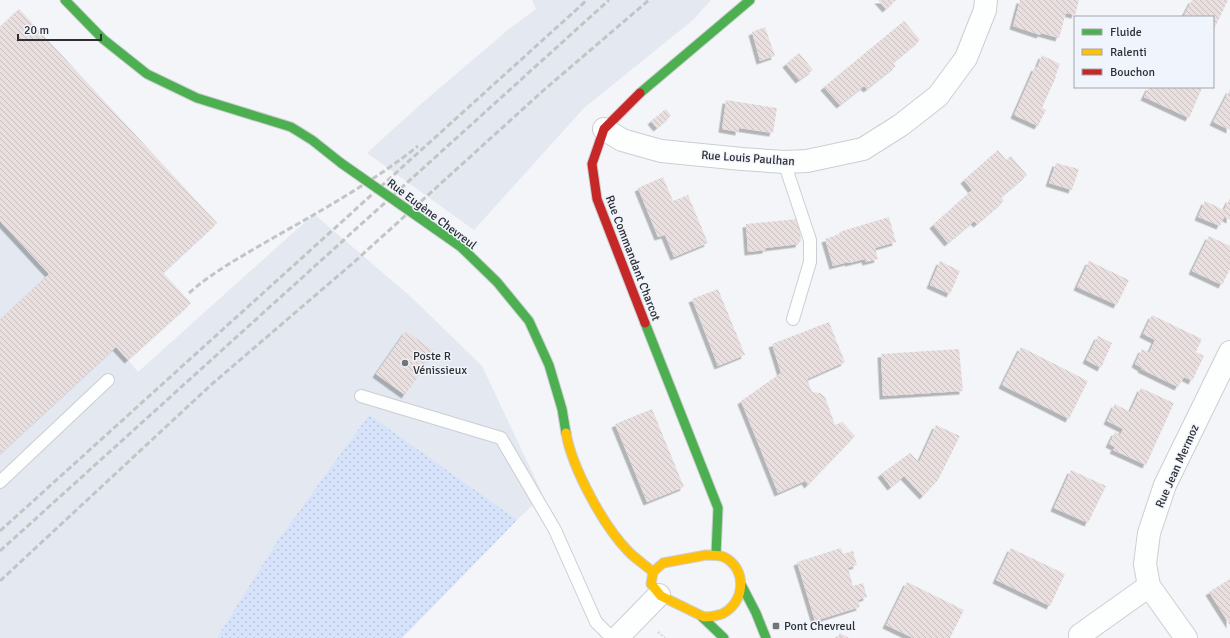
<svg xmlns="http://www.w3.org/2000/svg" width="1230" height="638" viewBox="0 0 1230 638" font-family="Signika,sans-serif">
<style>
.built{fill:#e3e8f1}
.green{fill:url(#green-dots)}
.building{fill:url(#building-back-hatch);filter:url(#shadow)}
.lines{fill:none;stroke-linecap:round;stroke-linejoin:round}
.lane-casing{stroke:#ccced1;stroke-width:14}
.street-casing{stroke:#ccced1;stroke-width:24}
.fast-casing{stroke:#ccced1;stroke-width:11}
.slow-casing{stroke:#ccced1;stroke-width:11}
.jam-casing{stroke:#ccced1;stroke-width:11}
.path{stroke:#d8d8da;stroke-width:2.5;stroke-dasharray:2 2;stroke-linecap:butt}
.lane{stroke:#fdfefe;stroke-width:12}
.street{stroke:#fdfefe;stroke-width:22}
.fast{stroke:#4caf50;stroke-width:9}
.slow{stroke:#ffc107;stroke-width:9}
.jam{stroke:#c62828;stroke-width:9}
.rail{stroke:#c3c4c5;stroke-width:3;stroke-dasharray:6 3;stroke-linecap:butt}
.fast-bridge-casing{stroke:#ccced1;stroke-width:11;stroke-linecap:butt}
.fast-bridge{stroke:#4caf50;stroke-width:9}
.poi-dot{fill:#727478;stroke:#f0f4fc;stroke-width:1.5}
.labels{text-anchor:middle;stroke-width:3;stroke-linejoin:round;paint-order:stroke}
.street-label{font-size:12px;fill:#2d2f32;stroke:#f0f4fc}
.poi-label{font-size:12px;fill:#2d2f32;stroke:#f0f4fc;text-anchor:start}
</style>
<defs>
<pattern id="green-dots" width="8" height="8" patternUnits="userSpaceOnUse"><rect width="8" height="8" fill="#d7e3fa"/><path d="M2 2h.1M6 6h.1" fill="none" stroke="#b9c3d7" stroke-width="1.8" stroke-linecap="round"/></pattern>
<pattern id="building-back-hatch" width="6" height="6" patternUnits="userSpaceOnUse"><rect width="6" height="6" fill="#e9dfdf"/><path d="M-1 5l2 2M0 0l6 6M5-1l2 2" fill="none" stroke="#c8c0c0"/></pattern>
<filter id="shadow"><feDropShadow dx="-3.5" dy="3.5" stdDeviation="0" flood-color="#0004"/></filter>
</defs>
<rect width="100%" height="100%" fill="#f3f5f9"/>
<path class="built" d="M532,0H711L693,20L584,108L474,230L367,153L421,104L509,29L536,9Z
M19,9L217,223L163,273L191,303L128,360L138,372L314,214L411,297L482,366L543,495L517,520L402,638H0V27Z"/>
<path class="green" d="M369,415L517,520L402,638H217L277,542Z"/>
<path class="building" d="M878,0H896L886,9Z
M1020,0H1079L1075,15L1066,13L1059,38L1041,33L1040,35L1013,26Z
M1192,0H1228L1213,31V17H1183Z
M19,9L217,223L163,273L191,303L128,360L116,347L0,454V320L49,274L0,221V27Z
M904,21L920,40L893,63L896,66L882,77L867,89L864,86L840,105L824,87Z
M765,27L775,56L760,61L752,32Z
M799,53L813,70L799,80L786,64Z
M1042,55L1060,64L1055,77H1056L1042,108L1046,110L1038,126L1014,115L1035,67L1037,68Z
M1149,87H1199L1202,88L1189,118L1144,97Z
M1230,89V130L1213,122Z
M726,100L777,108L773,133L739,128V132L722,129Z
M666,109L671,116L657,128L651,121Z
M998,150L1006,160L1011,156L1027,175L1001,197L1004,201L977,224L974,221L948,243L933,225L972,190L964,180Z
M1056,163L1079,169L1072,190L1049,183Z
M663,177L673,201L688,195L708,243L674,257L665,235L658,237L638,188Z
M1230,198V220L1224,217L1220,226L1198,217L1205,201L1224,210Z
M889,217L896,242L875,248L878,259L866,262L865,259L849,263L848,262L833,266L825,239L840,234L839,232Z
M797,219V221H799L801,241L799,242V244L766,248V250L748,252L746,224Z
M1209,236L1230,246V269L1222,285L1192,271Z
M940,261L960,271L950,294L930,285Z
M1089,261L1129,280L1117,305L1077,287Z
M718,289L745,355L718,366L692,299Z
M1152,315L1202,339L1196,352L1204,356L1192,381L1184,377L1178,387L1141,369L1142,368L1135,364L1142,349L1149,353L1155,340L1143,334Z
M829,322L845,362L807,379L812,392L820,393L825,397L835,425L842,422L855,436L808,485L805,481L778,493L741,401L781,373L772,344Z
M406,331L435,352L405,395L376,374Z
M1098,336L1112,343L1101,368L1086,360Z
M1021,347L1088,381L1069,419L1002,385Z
M959,349L963,391L883,396L881,354Z
M1141,388L1174,403L1146,465L1113,450L1115,447L1109,444L1115,432L1120,435L1123,429L1107,421L1115,404L1130,412Z
M652,409L684,487L647,502L615,424Z
M936,425L960,436L938,480L923,496L904,476L891,487L881,474L910,453L919,462Z
M1071,470L1106,486L1088,523L1054,508Z
M841,548L843,554L853,551L857,565L848,568L853,586L863,583L867,597L858,600L860,607L815,621L797,562Z
M1011,548L1065,574L1050,606L996,580Z
M1230,579V625L1209,592Z
M907,582L964,610L950,638H913L886,625Z
M840,633L849,638H837Z"/>
<g class="lines">
<defs>
<path id="lane" d="M784,162L810,240V262L793,319
M361,396L501,438L555,530L596,622L612,638
M0,482L108,380"/>
<path id="street" d="M604,129L622,140L661,151L742,159L784,162L807,161L863,149L901,125L938,96L966,58L985,10L986,0
M1080,635L1149,586
M617,638L659,595
M1186,638L1149,586L1145,564L1149,533L1165,485L1230,352"/>
<path id="fast" d="M65,0L103,39L147,74L197,98L291,127L312,140L341,163
M640,93L750,0
M461,247L497,282L529,321L549,365L562,409L566,433
M645,323L718,508L716,555
M742,586L756,613L766,638
M702,617L724,638"/>
<path id="slow" d="M566,433C572,468 604,527 629,552C636,559 645,565 653,572
M706,555C712,555 719,555 724,557C748,569 745,603 722,614C716,616 710,617 704,617L661,596L651,584L653,572L663,563Z"/>
<path id="jam" d="M640,93L604,129L592,164L597,199L645,323"/>
</defs>
<use href="#lane" class="lane-casing"/>
<use href="#street" class="street-casing"/>
<use href="#fast" class="fast-casing"/>
<use href="#slow" class="slow-casing"/>
<use href="#jam" class="jam-casing"/>
<path class="path" d="M658,632L665,638"/>
<use href="#lane" class="lane"/>
<use href="#street" class="street"/>
<use href="#fast" class="fast"/>
<use href="#slow" class="slow"/>
<use href="#jam" class="jam"/>
<path class="rail" d="M189,293C214,271 244,255 273,238C322,210 373,182 418,146
M0,531L587,0
M0,551L609,0
M0,581L212,384L353,263L545,89L649,0"/>
<defs>
<path id="fast-bridge" d="M341,163L461,247"/>
</defs>
<use href="#fast-bridge" class="fast-bridge-casing"/>
<use href="#fast-bridge" class="fast-bridge"/>
</g>
<g class="poi-dot">
<circle cx="405" cy="363" r="4"/>
<rect x="772" y="622" width="8" height="8" rx="2"/>
</g>
<g class="labels">
<g class="street-label">
<text transform="translate(748 158) rotate(4)" y="4">Rue Louis Paulhan</text>
<text transform="translate(432 214) rotate(37)" y="4">Rue Eugène Chevreul</text>
<text transform="translate(633 258) rotate(69)" y="4">Rue Commandant Charcot</text>
<text transform="translate(1177 466) rotate(-66)" y="4">Rue Jean Mermoz</text>
</g>
<g class="poi-label">
<text x="413" y="360">Poste R<tspan x="413" dy="14">Vénissieux</tspan></text>
<text x="784" y="630">Pont Chevreul</text>
</g>
</g>
<rect x="1074" y="16" width="140" height="72" fill="#f0f4fc" stroke="#a2a5ab"/>
<rect x="1082" y="29" width="20" height="6" fill="#4caf50" stroke="#a2a5ab"/>
<text x="1110" y="36" font-size="12" fill="#2d2f32">Fluide</text>
<rect x="1082" y="49" width="20" height="6" fill="#ffc107" stroke="#a2a5ab"/>
<text x="1110" y="56" font-size="12" fill="#2d2f32">Ralenti</text>
<rect x="1082" y="69" width="20" height="6" fill="#c62828" stroke="#a2a5ab"/>
<text x="1110" y="76" font-size="12" fill="#2d2f32">Bouchon</text>
<path d="M18 34v6h83v-6" fill="none" stroke="#2d2f32" stroke-width="2"/>
<text x="24" y="34" font-size="12" fill="#2d2f32" stroke="#f0f4fc" stroke-width="3" paint-order="stroke">20 m</text>
</svg>
